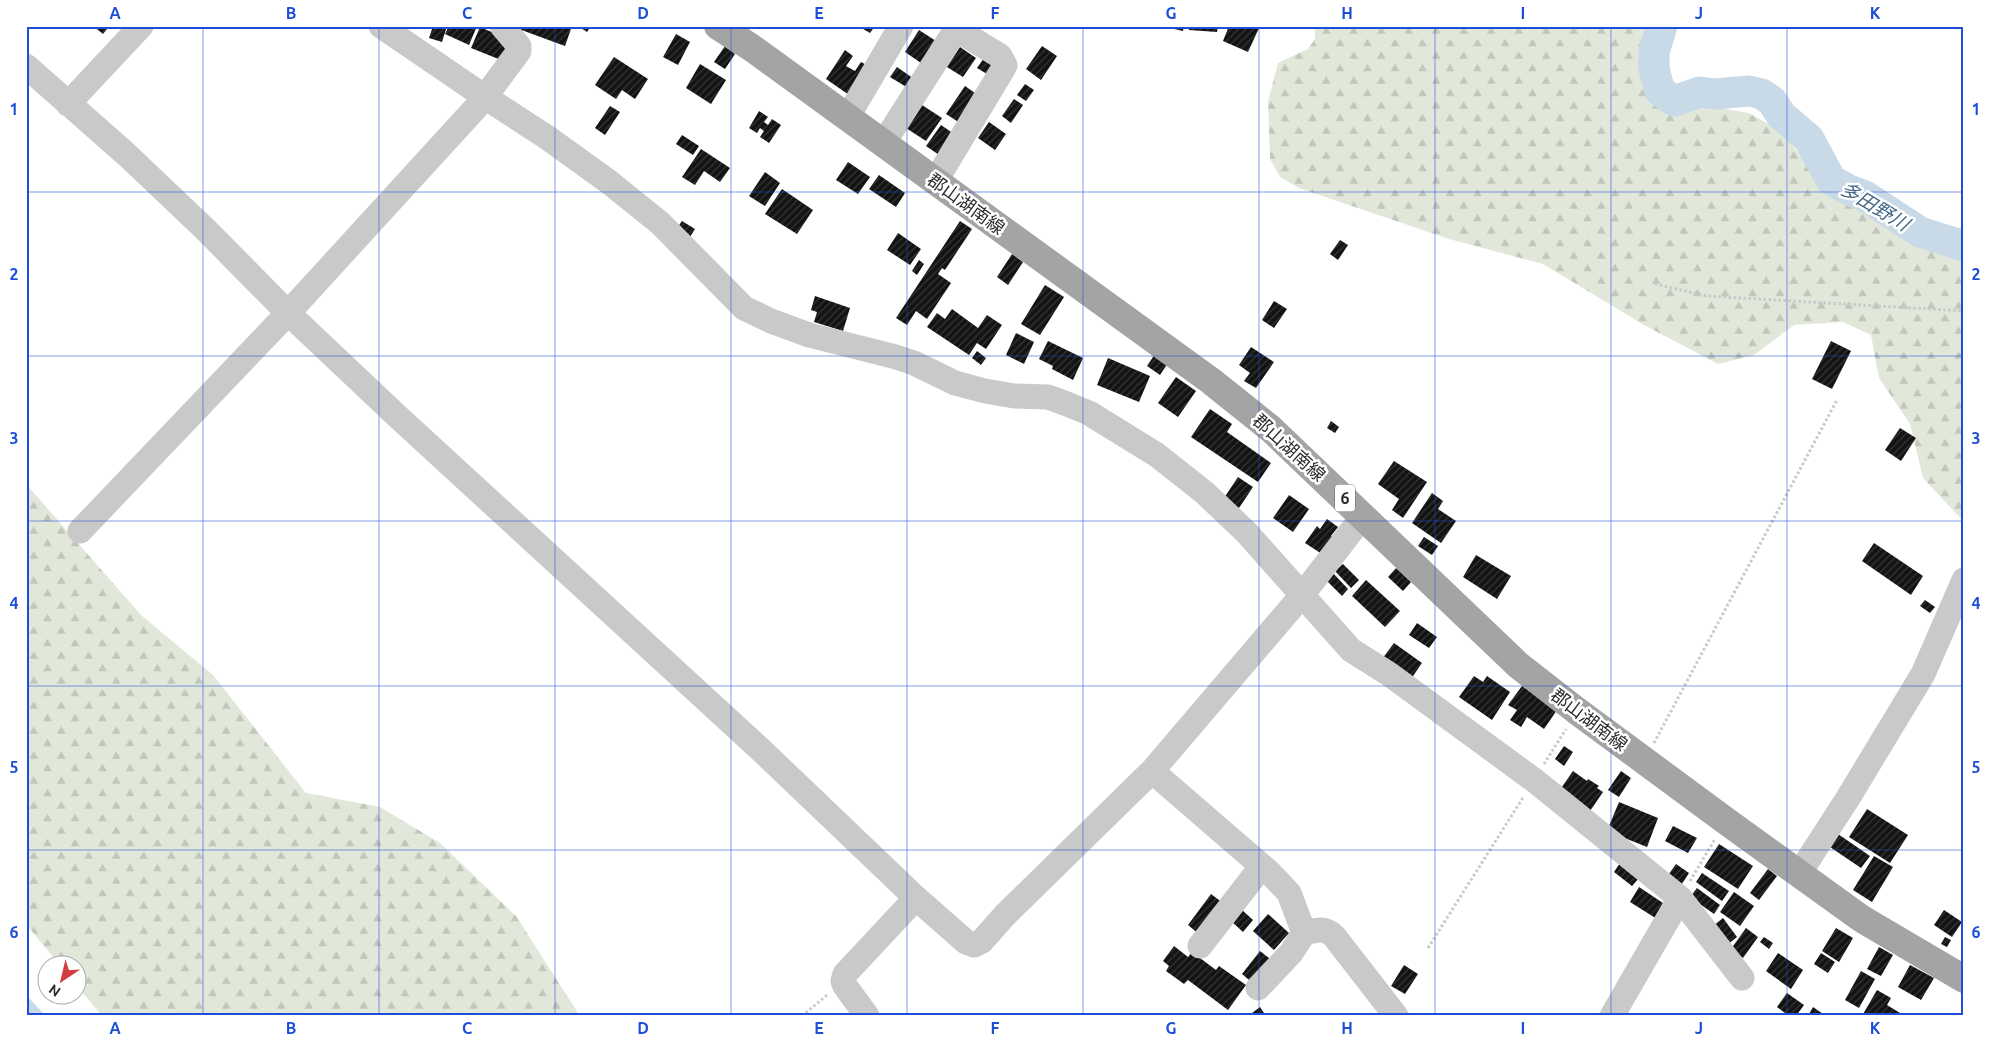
<svg xmlns="http://www.w3.org/2000/svg" width="1990" height="1042" viewBox="0 0 1990 1042" font-family="Ubuntu,'Noto Sans JP',sans-serif">
<style>
.forest{fill:url(#forest-firs)}
.water{fill:url(#water-ripples)}
.lines{fill:none;stroke-linecap:round;stroke-linejoin:round}
.river{stroke:#c8d9e7;stroke-width:31}
.building{fill:url(#building-hatch)}
.path{stroke:#c9c9c9;stroke-width:3;stroke-dasharray:2.5 2.5;stroke-linecap:butt}
.minor{stroke:#c9c9c9;stroke-width:25}
.major{stroke:#a4a4a4;stroke-width:28}
.grid{fill:none;stroke:#1d4ed8;stroke-width:1;stroke-opacity:0.55}
.labels{text-anchor:middle;stroke-width:5;stroke-linejoin:round;paint-order:stroke}
.shield{fill:#fff;stroke:#6b6b6b;stroke-width:1}
.shield-label{font-size:16px;font-weight:bold;fill:#2c2c2c}
.street-label{font-size:18px;fill:#2c2c2c;stroke:#fff}
.water-label{font-size:19px;font-style:italic;fill:#426886;stroke:#fff}
.neatline{fill:none;stroke:#1d4ed8;stroke-width:2}
.grid-label{font-size:16px;text-anchor:middle;font-weight:bold;fill:#1d4ed8}
</style>
<defs>
<pattern id="forest-firs" width="22" height="20" patternUnits="userSpaceOnUse" patternTransform="scale(1.25)"><rect width="22" height="20" fill="#e1e8da"/><path d="M5 1l3.5 6h-7zM16 11l3.5 6h-7z" fill="#c1c7bb"/></pattern>
<pattern id="water-ripples" width="26" height="14" patternUnits="userSpaceOnUse" patternTransform="scale(1.25)"><rect width="26" height="14" fill="#c8d9e7"/><path d="M2 4q2-2 4 0t4 0M15 11q2-2 4 0t4 0" fill="none" stroke="#acbac6"/></pattern>
<pattern id="building-hatch" width="6" height="6" patternUnits="userSpaceOnUse" patternTransform="scale(1.25)"><rect width="6" height="6" fill="#131313"/><path d="M-1 1l2-2M0 6l6-6M5 7l2-2" fill="none" stroke="#363636"/></pattern>
</defs>
<rect width="100%" height="100%" fill="#fff"/>
<path class="forest" d="M1315,26H1650L1654,61L1696,104L1749,113L1781,131L1804,159L1886,225L1964,244V522L1923,478L1910,424L1879,378L1871,335L1843,322L1794,325L1754,355L1718,364L1644,325L1543,264L1449,239L1299,188L1280,177L1270,159L1268,102L1278,63L1308,49L1315,39Z
M26,484L141,615L213,675L306,793L380,807L440,843L516,916L580,1016H102L78,987V964H59L30,929L26,928Z"/>
<path class="water" d="M26,995L46,1016H26Z"/>
<g class="lines">
<path class="river" d="M1662,26L1654,52V69L1660,91L1674,101L1700,92L1715,94L1749,91L1762,94L1772,101L1781,115L1809,139L1831,180L1849,190L1865,196L1920,232L1964,246"/>
</g>
<path class="building" d="M93,26H103L107,29L103,34Z
M433,26H447L442,42L429,38Z
M449,26H477L469,45L445,34Z
M516,26H572L565,46L516,28Z
M578,26H591L587,32Z
M858,26H875L870,33Z
M1161,26H1184L1183,31Z
M1189,26H1218L1217,32L1189,30Z
M1229,26H1255L1259,28L1248,52L1223,41Z
M480,27L510,40L501,60L471,48Z
M919,30L936,41L921,63L905,52Z
M676,34L690,42L678,65L663,57Z
M725,46L735,54L725,69L714,62Z
M1042,46L1057,56L1041,80L1026,69Z
M960,47L976,58L963,77L947,67Z
M845,50L853,56L846,66L855,71L861,62L872,68L852,97L826,79Z
M986,55L995,62L987,74L977,68Z
M614,57L648,79L635,99L622,90L616,99L595,85Z
M700,64L726,80L711,104L686,88Z
M897,67L914,79L908,88L890,77Z
M1025,84L1034,90L1026,101L1017,95Z
M965,86L982,98L963,125L946,114Z
M1014,99L1023,105L1011,123L1002,116Z
M922,105L942,118L926,141L906,128Z
M610,106L620,112L605,135L595,128Z
M759,111L768,117L764,122L768,125L772,119L781,125L769,143L760,137L764,131L760,128L757,133L749,128Z
M989,122L1006,134L995,150L978,138Z
M941,125L960,138L945,159L926,146Z
M682,135L699,146L693,155L676,144Z
M701,149L730,168L720,182L704,171L695,185L682,177Z
M848,162L870,177L858,194L836,180Z
M765,172L780,183L765,206L749,196Z
M879,175L905,193L896,207L869,189Z
M782,189L813,210L797,234L765,214Z
M682,221L695,229L688,240L675,231Z
M960,221L972,229L945,270L942,268L938,274L951,283L927,319L916,311L907,325L896,318Z
M898,233L921,249L910,265L887,250Z
M1340,240L1348,245L1338,260L1330,254Z
M1012,254L1023,262L1008,285L997,277Z
M919,260L924,264L917,275L912,271Z
M1045,285L1064,297L1040,335L1021,324Z
M815,296L850,308L843,331L814,322L817,312L811,310Z
M1274,301L1287,309L1274,328L1262,320Z
M952,309L978,328L987,315L1002,325L986,349L977,343L969,355L927,327L937,313L945,319Z
M1016,333L1034,342L1024,364L1006,355Z
M1048,341L1083,358L1073,380L1052,369L1053,366L1039,359Z
M1831,341L1851,351L1832,389L1812,379Z
M1251,347L1274,362L1256,388L1244,381L1250,373L1239,365Z
M977,351L986,358L981,365L972,358Z
M1155,354L1168,363L1160,375L1147,366Z
M1108,358L1150,376L1139,402L1097,385Z
M1176,377L1196,391L1178,417L1158,403Z
M1210,409L1232,424L1227,432L1271,463L1258,482L1191,437Z
M1331,421L1339,427L1335,433L1327,428Z
M1900,428L1916,438L1901,461L1885,450Z
M1394,461L1427,482L1403,518L1392,510L1399,499L1378,484Z
M1238,477L1253,487L1239,508L1224,498Z
M1432,493L1443,501L1438,509L1456,521L1441,543L1412,523Z
M1289,495L1309,509L1293,532L1273,518Z
M1327,519L1338,527L1331,536L1336,540L1325,556L1305,543L1317,526L1320,529Z
M1424,537L1438,546L1432,555L1418,546Z
M1874,543L1923,576L1911,595L1862,561Z
M1476,555L1511,576L1497,599L1463,577Z
M1343,564L1359,580L1351,588L1335,571Z
M1396,568L1411,582L1403,591L1388,577Z
M1332,572L1348,589L1342,596L1325,579Z
M1366,580L1400,611L1385,627L1352,596Z
M1925,600L1935,607L1930,613L1920,606Z
M1417,623L1437,637L1429,648L1409,635Z
M1394,643L1422,663L1411,679L1382,659Z
M1474,676L1483,682L1487,676L1510,692L1492,720L1459,697Z
M1522,686L1557,710L1544,729L1527,717L1521,727L1510,720L1517,710L1508,705Z
M1564,746L1573,752L1564,766L1555,759Z
M1573,771L1587,781L1588,779L1599,786L1597,788L1603,792L1588,814L1557,794Z
M1621,771L1631,778L1619,797L1608,790Z
M1619,802L1658,818L1647,847L1607,831Z
M1867,809L1908,835L1890,863L1849,837Z
M1673,826L1697,838L1688,853L1665,841Z
M1838,834L1870,856L1861,868L1830,847Z
M1719,844L1753,866L1738,889L1704,867Z
M1874,856L1893,867L1872,902L1853,890Z
M1620,863L1639,878L1632,886L1614,872Z
M1676,864L1689,873L1680,887L1666,878Z
M1768,869L1777,876L1759,900L1750,893Z
M1702,873L1729,891L1722,901L1696,882Z
M1639,887L1666,905L1657,919L1630,902Z
M1697,888L1720,905L1714,914L1690,897Z
M1734,892L1754,906L1740,926L1720,912Z
M1211,894L1223,903L1200,935L1188,925Z
M1241,909L1253,920L1243,932L1231,921Z
M1944,910L1962,922L1952,937L1934,925Z
M1268,914L1289,933L1274,950L1253,931Z
M1723,918L1737,937L1727,945L1713,926Z
M1746,928L1758,937L1743,958L1731,949Z
M1836,928L1853,938L1839,962L1822,951Z
M1764,937L1773,943L1769,949L1760,942Z
M1945,937L1951,940L1947,947L1941,944Z
M1174,946L1188,957L1192,952L1216,970L1219,966L1246,985L1228,1010L1188,980L1184,984L1166,971L1169,966L1163,961Z
M1879,947L1893,955L1881,976L1867,969Z
M1260,951L1274,962L1255,985L1242,974Z
M1778,953L1803,970L1791,989L1766,971Z
M1821,953L1835,962L1828,973L1814,964Z
M1404,965L1418,974L1405,994L1391,986Z
M1910,965L1934,978L1921,1000L1898,987Z
M1861,971L1875,979L1859,1008L1845,1000Z
M1877,990L1891,998L1887,1005L1905,1016H1862Z
M1787,993L1804,1005L1796,1016H1789L1777,1007Z
M1260,1007L1266,1016H1248Z
M1813,1007L1826,1016H1808Z"/>
<g class="lines">
<path class="path" d="M1655,284L1707,296L1964,311
M1654,743L1837,400
M1544,764L1566,729
M1690,881L1715,839
M1428,948L1524,796
M802,1016L827,995"/>
<path class="minor" d="M381,26L485,97L548,138L609,182L660,223L744,308L771,321L809,335L896,357L914,363L955,383L985,391L1014,396L1048,397L1067,404L1089,413L1157,455L1205,493L1247,533L1351,650L1389,674L1534,780L1680,898L1742,978
M26,66L126,154L205,229L288,313L396,415L761,750L916,898L966,942L974,945L982,941L1005,915L1152,771L1303,594L1363,516
M68,104L141,26
M847,118L901,26
M883,144L953,34L958,31L961,32L1000,56L1005,65L1003,69L935,182
M80,531L288,313L482,101L519,51V46L502,26
M1152,771L1271,874L1289,893L1304,933L1291,953L1258,988
M1799,874L1848,798L1923,674L1964,580
M1304,933C1316,930 1325,927 1334,936L1396,1016
M1200,946L1262,866
M867,1016L845,986L843,981L845,974L916,898
M1612,1016L1680,898"/>
<path class="major" d="M718,26L752,48L1211,381L1271,429L1518,665L1577,711L1726,821L1862,919L1964,979"/>
</g>
<path class="grid" d="M203,26V1016M379,26V1016M555,26V1016M731,26V1016M907,26V1016M1083,26V1016M1259,26V1016M1435,26V1016M1611,26V1016M1787,26V1016M26,192H1964M26,356H1964M26,521H1964M26,686H1964M26,850H1964"/>
<g class="labels">
<rect class="shield" x="1335" y="484.5" width="20" height="27" rx="4"/>
<g class="shield-label">
<text x="1345" y="504">6</text>
</g>
<g class="street-label">
<text transform="translate(966 204) rotate(36)" y="6">郡山湖南線</text>
<text transform="translate(1289 448) rotate(42)" y="6">郡山湖南線</text>
<text transform="translate(1589 720) rotate(37)" y="6">郡山湖南線</text>
</g>
<g class="water-label">
<text transform="translate(1875 206) rotate(31)" y="7">多田野川</text>
</g>
</g>
<rect width="1990" height="1042" fill="none" stroke="#ffffff" stroke-width="55"/>
<g transform="translate(62 980) rotate(215)"><circle r="24" fill="#ffffff" stroke="#ababab"/>
<path d="M0-4L9 19L0 12L-9 19Z" fill="#d43d40"/>
<text y="-8" font-size="14" font-weight="bold" text-anchor="middle" fill="#2c2c2c">N</text>
</g>
<rect x="28" y="28" width="1934" height="986" class="neatline"/>
<g class="grid-label">
<text x="115" y="19">A</text>
<text x="291" y="19">B</text>
<text x="467" y="19">C</text>
<text x="643" y="19">D</text>
<text x="819" y="19">E</text>
<text x="995" y="19">F</text>
<text x="1171" y="19">G</text>
<text x="1347" y="19">H</text>
<text x="1523" y="19">I</text>
<text x="1699" y="19">J</text>
<text x="1875" y="19">K</text>
<text x="14" y="115">1</text>
<text x="1976" y="115">1</text>
<text x="14" y="280">2</text>
<text x="1976" y="280">2</text>
<text x="14" y="444">3</text>
<text x="1976" y="444">3</text>
<text x="14" y="609">4</text>
<text x="1976" y="609">4</text>
<text x="14" y="773">5</text>
<text x="1976" y="773">5</text>
<text x="14" y="938">6</text>
<text x="1976" y="938">6</text>
<text x="115" y="1034">A</text>
<text x="291" y="1034">B</text>
<text x="467" y="1034">C</text>
<text x="643" y="1034">D</text>
<text x="819" y="1034">E</text>
<text x="995" y="1034">F</text>
<text x="1171" y="1034">G</text>
<text x="1347" y="1034">H</text>
<text x="1523" y="1034">I</text>
<text x="1699" y="1034">J</text>
<text x="1875" y="1034">K</text>
</g>
</svg>
